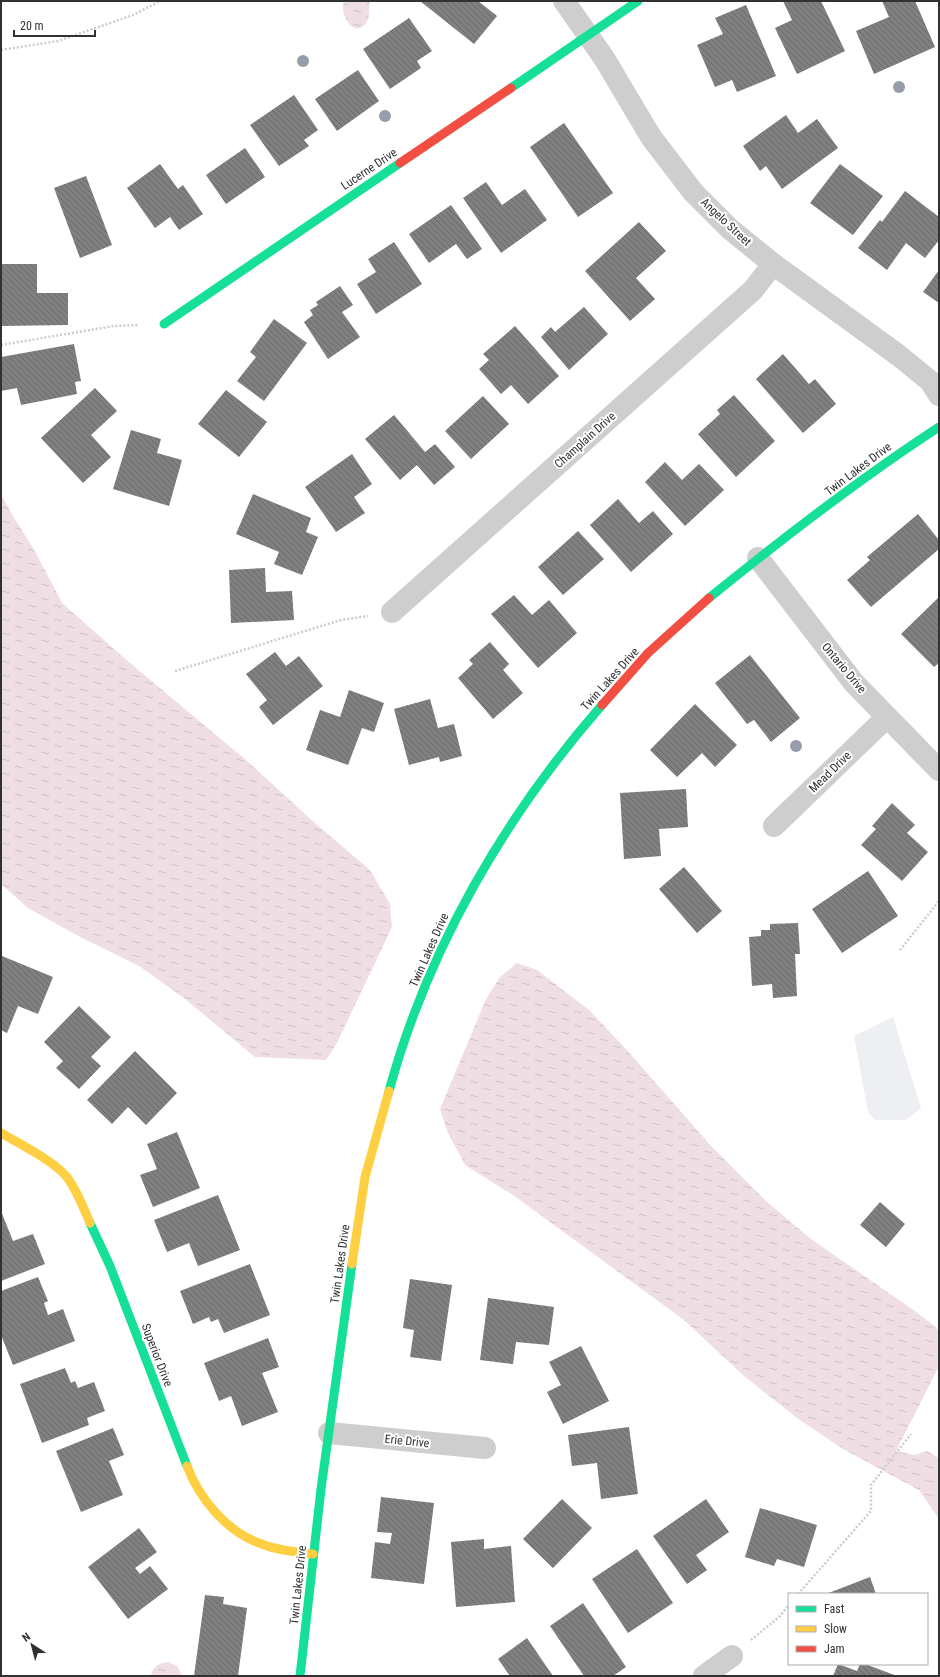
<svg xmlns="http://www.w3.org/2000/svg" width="940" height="1677" viewBox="0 0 940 1677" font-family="'Roboto Condensed',sans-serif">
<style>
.park{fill:#edeff3}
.water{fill:url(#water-ripples)}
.building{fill:url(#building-back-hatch)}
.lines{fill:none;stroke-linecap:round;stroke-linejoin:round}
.path{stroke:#ccc;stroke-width:2.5;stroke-dasharray:2 2;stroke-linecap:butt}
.street{stroke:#cecece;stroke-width:22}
.fast{stroke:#16e098;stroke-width:9}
.slow{stroke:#ffcf43;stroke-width:9}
.jam{stroke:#f24e42;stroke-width:9}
.tree{fill:#989dac}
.labels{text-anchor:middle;stroke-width:4;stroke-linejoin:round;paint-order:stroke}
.street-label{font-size:12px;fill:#313131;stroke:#fff}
</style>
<defs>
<pattern id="water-ripples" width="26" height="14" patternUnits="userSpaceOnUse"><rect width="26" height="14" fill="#f0dee5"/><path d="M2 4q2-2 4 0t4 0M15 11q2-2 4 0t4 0" fill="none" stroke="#cebfc5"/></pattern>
<pattern id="building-back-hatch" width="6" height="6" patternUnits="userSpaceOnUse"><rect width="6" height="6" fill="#808080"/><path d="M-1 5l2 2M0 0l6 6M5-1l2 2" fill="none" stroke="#696969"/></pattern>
</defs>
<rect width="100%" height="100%" fill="#fff"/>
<path class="park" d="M893,1017L921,1108L906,1120H875L868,1112L854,1036Z"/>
<path class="water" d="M344,1H370C368,8 371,17 366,23C354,40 339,14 344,1Z
M1,494L13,516L36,553L62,603L130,663L246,760L317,825L370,870L390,904L392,927L337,1043L326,1060L255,1057L184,998L139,966L80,937L28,908L1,884Z
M517,963L537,970L589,1010L625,1048L712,1147L767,1202L811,1239L912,1309L936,1327L939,1333V1366L896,1451L914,1455L927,1451L939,1458V1519L919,1490L843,1449L797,1418L744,1376L684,1320L513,1195L465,1165L448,1133L440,1109L486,999L500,977Z
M168,1662L177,1666L182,1676H151C152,1667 159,1663 168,1662Z"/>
<path class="building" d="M420,1H478L497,16L474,44Z
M783,1H821L845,51L797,74L775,28L792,20Z
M882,1H915L935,47L874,74L856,31L889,17Z
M746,5L776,76L737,92L732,80L715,87L697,45L723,34L715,18Z
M409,18L432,51L417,61L421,68L390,89L363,49Z
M358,70L379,101L337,131L315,99Z
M294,95L318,130L304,140L309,146L279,166L250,125Z
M786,115L798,133L817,119L838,148L782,189L766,166L760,171L743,146Z
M564,123L613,193L578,217L530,147Z
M245,148L265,177L226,204L206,175Z
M160,164L178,189L183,185L203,214L179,230L170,217L155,228L127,188Z
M840,164L883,196L853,235L810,203Z
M86,176L112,245L80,258L54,188Z
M486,182L502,205L525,189L547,220L501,253L463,198Z
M905,191L939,217V240L925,258L906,243L887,270L858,248L880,220L882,222Z
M451,205L482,249L467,259L456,244L429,263L409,234Z
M639,222L666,251L636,278L655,299L630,321L585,271Z
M394,242L422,284L376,314L357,284L376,272L368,259Z
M1,264H37V293H68V325L1,326Z
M939,270V303L923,292Z
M340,286L353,305L342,312L360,337L328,359L304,322L313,315L310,310L318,305L316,302Z
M584,307L608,334L569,370L541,337L551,327L555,332Z
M274,319L307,343L264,401L237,381L256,357L250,352Z
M515,326L559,376L528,404L511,385L501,394L479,369L489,360L483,354Z
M74,344L81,381L75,382L77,394L21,405L17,388L1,391V357Z
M783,354L809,384L815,379L836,404L803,433L756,379Z
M95,388L117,411L91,435L111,457L83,483L41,438Z
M226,390L267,422L239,457L198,424Z
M734,395L775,441L736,477L698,434L720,414L717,410Z
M483,396L509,424L471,459L445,431Z
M394,415L425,452L435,444L455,467L434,485L417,465L400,480L365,439Z
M131,430L161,439L157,453L182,460L169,506L113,489Z
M352,454L372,484L354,497L365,513L336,532L305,487Z
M665,462L682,480L699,464L724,490L685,526L645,482Z
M253,494L311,518L306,532L318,537L302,575L274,564L279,552L236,534Z
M618,499L639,523L653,511L673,534L631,572L590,525Z
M918,514L939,540V549L871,607L847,580L870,560L867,557Z
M578,531L604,559L563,595L538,567Z
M265,568L266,592L292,591L294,620L231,623L229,570Z
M514,595L532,615L549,600L577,633L538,668L491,614Z
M939,597V663L934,667L901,634Z
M490,642L509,664L503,670L523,693L493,719L458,678L473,664L469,660Z
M275,652L286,666L299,656L323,686L273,725L259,707L267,700L246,674Z
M750,655L800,718L771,742L754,720L747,724L715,683Z
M349,690L384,703L374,732L362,728L348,765L306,750L320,710L340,717Z
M430,699L438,728L454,724L462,756L440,762L439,757L409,765L394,709Z
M695,704L737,745L715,767L702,753L677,777L650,750Z
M686,789L688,827L659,829L661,856L624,859L620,793Z
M892,803L915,825L907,833L928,852L902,881L861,845L876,829L872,826Z
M684,867L722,911L697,933L659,889Z
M868,871L898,916L842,953L812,909Z
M798,923L800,954H795L797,996L773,998L772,984L752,986L749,937L761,936V930H770V924Z
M2,956L53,977L38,1014L18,1006L7,1033L1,1030V960Z
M79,1006L111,1037L91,1057L101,1066L79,1089L56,1068L63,1061L44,1042Z
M135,1051L177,1093L146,1125L128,1107L112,1124L87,1100Z
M177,1132L200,1188L153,1207L140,1175L157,1169L147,1144Z
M218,1195L240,1250L198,1266L189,1243L167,1252L154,1220Z
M880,1202L905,1224L886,1247L860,1225Z
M1,1211L13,1241L33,1234L45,1264L1,1281Z
M250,1264L270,1315L224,1333L218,1319L211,1322L209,1317L193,1324L180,1291Z
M38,1277L48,1301L44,1303L48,1315L63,1309L75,1341L13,1365L1,1335V1291Z
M410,1279L452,1285L441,1361L410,1357L414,1330L403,1328Z
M488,1298L554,1307L549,1345L516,1342L513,1364L480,1360Z
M268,1338L279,1367L262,1373L278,1412L242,1426L231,1396L219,1401L204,1363Z
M581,1346L609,1401L563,1424L547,1392L561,1385L549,1362Z
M65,1368L71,1383L75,1381L78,1388L94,1382L105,1411L87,1418L89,1425L42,1443L20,1384Z
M629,1427L638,1494L601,1499L597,1463L572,1466L568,1435Z
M113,1428L124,1455L109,1461L123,1495L81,1512L56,1451Z
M381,1497L434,1503L424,1584L371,1578L375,1542L390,1544L392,1533L377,1532Z
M562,1499L592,1528L553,1568L523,1539Z
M706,1499L729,1532L696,1555L707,1570L687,1584L653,1536Z
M760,1508L817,1525L804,1567L777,1559L774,1566L745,1557Z
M139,1528L157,1552L135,1568L140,1574L150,1566L168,1589L128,1619L88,1567Z
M484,1539V1549L511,1546L515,1602L456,1607L451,1542Z
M637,1549L673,1603L628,1633L592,1579Z
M870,1577L876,1594H826Z
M205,1595L224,1597L223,1604L247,1608L238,1676H194Z
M583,1603L626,1667L613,1676H584L550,1626Z
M527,1638L553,1676H510L498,1659Z
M838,1664L857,1671L860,1664H865L897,1676H833Z"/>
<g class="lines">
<path class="path" d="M1,50L58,41L133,15L160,1
M1,345L114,326L139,325
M175,671L341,620L368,616
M900,950L939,901
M798,1594L871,1511V1485L911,1434
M751,1640L779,1617L789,1605"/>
<path class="street" d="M564,1L604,58L651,137L693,192L730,229L773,264L898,355L930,381L939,395
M758,558L854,683L939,770
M392,612L753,290L773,264
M774,826L887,717
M329,1433L485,1448
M704,1676L732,1656"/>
<path class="fast" d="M511,88L638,1
M164,324L400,163
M709,598C783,538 859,479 939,427
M389,1091C428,948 505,816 602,705
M90,1223L110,1266L187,1466
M300,1676L321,1489L352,1264"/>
<path class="slow" d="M1,1133C20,1144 52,1160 66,1176C76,1188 84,1209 90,1223
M352,1264L365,1177L389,1091
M187,1466C199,1498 226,1531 259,1543C276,1550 295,1552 313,1554"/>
<path class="jam" d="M400,163L511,88
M602,705L648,653L709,598"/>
</g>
<g class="tree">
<circle cx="303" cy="61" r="6"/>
<circle cx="899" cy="87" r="6"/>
<circle cx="385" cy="116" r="6"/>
<circle cx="796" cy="746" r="6"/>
</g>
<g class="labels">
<g class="street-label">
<text transform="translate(369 169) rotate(-34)" y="4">Lucerne Drive</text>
<text transform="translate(726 222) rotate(43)" y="4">Angelo Street</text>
<text transform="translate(585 440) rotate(-42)" y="4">Champlain Drive</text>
<text transform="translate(858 469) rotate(-37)" y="4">Twin Lakes Drive</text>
<text transform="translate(844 668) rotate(50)" y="4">Ontario Drive</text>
<text transform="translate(610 679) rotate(-48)" y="4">Twin Lakes Drive</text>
<text transform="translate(830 772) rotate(-44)" y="4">Mead Drive</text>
<text transform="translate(429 950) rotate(-66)" y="4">Twin Lakes Drive</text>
<text transform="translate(340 1264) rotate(-82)" y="4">Twin Lakes Drive</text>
<text transform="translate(157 1355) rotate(69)" y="4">Superior Drive</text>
<text transform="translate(407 1441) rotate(6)" y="4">Erie Drive</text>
<text transform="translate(298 1585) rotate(-84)" y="4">Twin Lakes Drive</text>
</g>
</g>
<rect width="940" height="1677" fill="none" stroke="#313131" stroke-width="4"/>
<rect x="788" y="1593" width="140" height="72" fill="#ffffff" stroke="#adadad"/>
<rect x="796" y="1606" width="20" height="6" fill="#16e098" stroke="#adadad"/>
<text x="824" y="1613" font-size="12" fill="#313131">Fast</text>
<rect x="796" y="1626" width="20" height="6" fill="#ffcf43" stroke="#adadad"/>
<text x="824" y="1633" font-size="12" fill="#313131">Slow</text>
<rect x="796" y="1646" width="20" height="6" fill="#f24e42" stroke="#adadad"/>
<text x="824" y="1653" font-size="12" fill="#313131">Jam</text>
<g transform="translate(32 1645) rotate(324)" stroke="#ffffff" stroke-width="3" paint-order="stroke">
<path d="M0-3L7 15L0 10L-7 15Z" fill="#313131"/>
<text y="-6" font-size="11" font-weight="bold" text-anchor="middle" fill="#313131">N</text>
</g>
<path d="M14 30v6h81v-6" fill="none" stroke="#313131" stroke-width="2"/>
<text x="20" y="30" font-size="12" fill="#313131" stroke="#ffffff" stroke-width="3" paint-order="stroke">20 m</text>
</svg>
